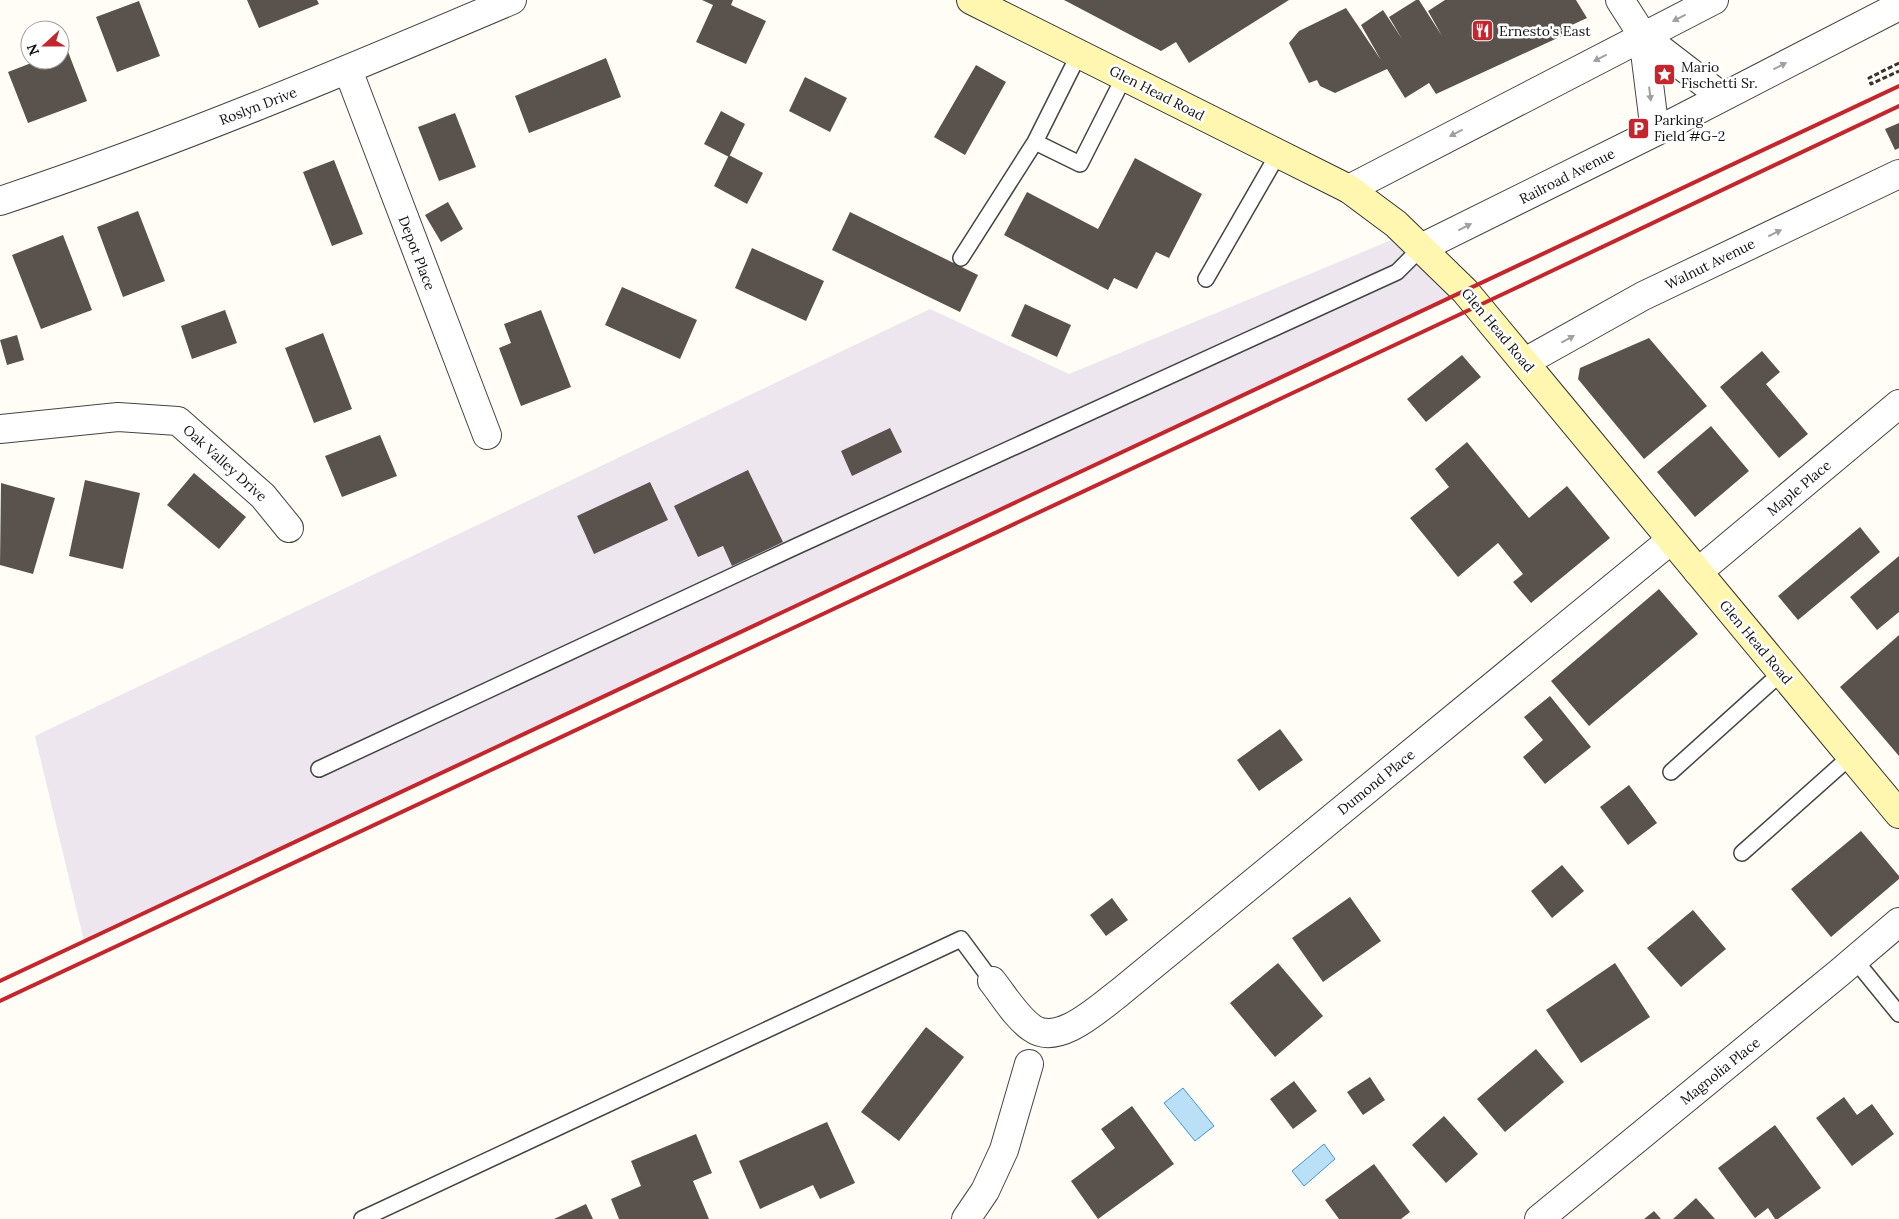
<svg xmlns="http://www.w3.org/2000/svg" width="1899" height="1219" viewBox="0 0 1899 1219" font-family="Lora,serif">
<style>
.industrial{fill:#eee6ef}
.water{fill:#b9e0f7;stroke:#3f96cf}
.building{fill:#5a524d}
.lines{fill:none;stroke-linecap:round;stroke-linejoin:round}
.service-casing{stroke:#444;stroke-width:18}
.minor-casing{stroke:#444;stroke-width:30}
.secondary-casing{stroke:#333;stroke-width:30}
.path{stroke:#333;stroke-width:3;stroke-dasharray:5 2.5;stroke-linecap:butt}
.service{stroke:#fff;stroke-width:15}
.minor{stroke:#fff;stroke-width:28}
.secondary{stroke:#fff6b0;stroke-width:28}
.rail{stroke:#c4262e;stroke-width:4}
.oneway{fill:#a0a0a0}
.labels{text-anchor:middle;stroke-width:5;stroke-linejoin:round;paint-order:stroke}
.poi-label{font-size:14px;fill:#111;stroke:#fff;text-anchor:start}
.street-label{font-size:14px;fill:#111;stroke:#fff}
</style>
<rect width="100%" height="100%" fill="#fffdf5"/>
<path class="industrial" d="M1406,234L1465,291L84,941L35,736L930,309L1069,374Z"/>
<path class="water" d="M1183,1088L1214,1126L1195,1141L1164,1103Z
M1324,1144L1335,1159L1304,1186L1292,1171Z"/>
<path class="building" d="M247,0H317L319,4L259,28Z
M702,0H733L731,5L766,21L746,64L696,42L713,5Z
M1064,0H1289L1189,63L1176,42L1161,51Z
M1416,0H1419L1442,36L1428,11L1445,0H1576L1587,18L1561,30L1564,35L1436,94L1429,83L1405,98L1387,69L1335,93L1320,86L1317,80L1309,83L1289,43L1299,31L1346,8L1381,60L1361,25L1383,10L1402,39L1389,17Z
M139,1L160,56L117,72L96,17Z
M67,49L87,101L28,123L8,72L39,60H60V52Z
M606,58L621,97L529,133L515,96Z
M976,65L1006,82L965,155L934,137Z
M805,77L847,98L830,132L789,111Z
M721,111L745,124L729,157L704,144Z
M455,113L476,167L439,181L418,127Z
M1899,123V148L1895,150L1885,129Z
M729,155L763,173L747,204L714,186Z
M1135,158L1202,194L1169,258L1156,252L1137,289L1114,278L1108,290L1004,235L1027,192L1098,229Z
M334,160L363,234L332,246L303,172Z
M448,202L463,229L441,242L425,215Z
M138,211L165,281L123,297L97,227Z
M850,212L978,275L960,312L832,250Z
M63,235L92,310L41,329L12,255Z
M752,248L824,281L806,321L735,288Z
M622,287L697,320L680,359L605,325Z
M1025,304L1071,325L1057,357L1011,336Z
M225,310L237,343L192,359L181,326Z
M541,310L571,387L521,406L499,348L511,343L504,324Z
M323,333L352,409L314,423L285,348Z
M17,335L24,360L7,365L0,340Z
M1649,338L1707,406L1644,459L1578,379L1580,368Z
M1762,351L1780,372L1766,384L1808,434L1779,458L1720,387Z
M1462,355L1481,377L1426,422L1407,399Z
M1711,426L1749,471L1695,517L1657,472Z
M890,428L902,452L852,476L841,451Z
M380,435L397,476L342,497L325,456Z
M1467,442L1529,518L1567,486L1610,538L1531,603L1513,582L1523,574L1498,543L1458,577L1410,518L1449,487L1435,469Z
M748,470L783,542L732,566L723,546L698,557L674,506Z
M194,473L246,517L219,549L167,505Z
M85,480L140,493L123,569L69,556Z
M650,482L668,520L594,554L577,516Z
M1,483L55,498L33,574L0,565Z
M1860,527L1880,552L1798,620L1778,596Z
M1899,556V612L1877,630L1850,597Z
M1659,589L1698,634L1589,726L1551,681Z
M1899,635V756L1840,687Z
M1550,696L1591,747L1545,784L1523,757L1543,740L1524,717Z
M1280,729L1303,760L1259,791L1237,760Z
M1629,785L1657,823L1628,845L1600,807Z
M1861,831L1899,876V879L1831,937L1791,889Z
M1562,865L1584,891L1552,918L1531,891Z
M1350,897L1381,941L1323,982L1292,938Z
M1112,898L1128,920L1106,936L1090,915Z
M1693,910L1726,949L1681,987L1647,948Z
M1278,963L1323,1016L1275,1057L1230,1003Z
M1615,963L1650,1017L1581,1063L1546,1010Z
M926,1027L964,1057L899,1141L861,1112Z
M1536,1049L1564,1082L1505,1132L1477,1099Z
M1370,1077L1385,1100L1363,1115L1347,1092Z
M1294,1081L1317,1111L1293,1129L1270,1099Z
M1844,1097L1857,1115L1872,1104L1894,1134L1852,1166L1816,1118Z
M1132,1106L1174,1164L1098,1219L1071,1181L1115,1148L1101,1129Z
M1444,1116L1478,1154L1446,1183L1412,1145Z
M827,1122L855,1183L820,1199L813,1185L760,1209L739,1161Z
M1775,1125L1821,1188L1778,1219H1775L1768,1208L1755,1218L1718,1168Z
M696,1134L712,1173L693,1181L709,1219H619L611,1199L641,1186L631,1161Z
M1374,1164L1410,1212L1401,1219H1339L1325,1200Z
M1696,1198L1715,1219H1673Z
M586,1204L593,1219H554Z
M1654,1211L1661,1219H1644Z"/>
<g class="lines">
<defs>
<path id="service" d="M1079,54L1035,142L1080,164L1124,77
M961,258L1035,142
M1206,279L1278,154
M319,769L797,546L1397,272L1421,248
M1671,772L1781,673
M1742,853L1851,756
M1855,960L1899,1014
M362,1219L961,939L992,981"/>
<path id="minor" d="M1620,0L1643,36L1655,132
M1643,36L1721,96
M348,70L487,435
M1349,189L1714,0
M0,201C174,143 343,72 512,0
M1421,248L1655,132L1899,6
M1525,362L1643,296L1899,174
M0,429L118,417L178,421L263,496L289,528
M1698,572L1899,404
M992,981C1004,996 1016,1017 1032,1028C1058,1047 1099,1008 1119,993L1671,540
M966,1219L985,1191L1004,1150L1029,1064
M1539,1219L1839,973L1899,922"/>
<path id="secondary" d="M971,0L1349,189L1396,224L1465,291L1899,814"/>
</defs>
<use href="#service" class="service-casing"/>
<use href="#minor" class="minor-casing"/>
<use href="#secondary" class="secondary-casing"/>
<path class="path" d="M1899,63L1869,78L1871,84L1899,71"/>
<use href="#service" class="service"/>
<use href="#minor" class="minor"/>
<use href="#secondary" class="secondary"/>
<path class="rail" d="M0,981L1899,86
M0,1001L1518,287L1899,106"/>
</g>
<defs><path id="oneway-solid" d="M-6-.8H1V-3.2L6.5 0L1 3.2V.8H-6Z" transform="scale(1.25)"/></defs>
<g class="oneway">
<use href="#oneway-solid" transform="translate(1679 18) rotate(153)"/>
<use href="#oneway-solid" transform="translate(1600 58) rotate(153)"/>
<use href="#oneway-solid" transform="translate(1780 66) rotate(-27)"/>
<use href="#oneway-solid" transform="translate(1650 94) rotate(83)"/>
<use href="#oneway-solid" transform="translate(1456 133) rotate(153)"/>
<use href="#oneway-solid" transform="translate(1465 227) rotate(-27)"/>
<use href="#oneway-solid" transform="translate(1775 233) rotate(-26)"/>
<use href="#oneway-solid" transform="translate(1568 339) rotate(-29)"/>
</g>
<defs>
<symbol id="restaurant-square" viewBox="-11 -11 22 22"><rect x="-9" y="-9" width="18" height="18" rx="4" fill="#c4262e" stroke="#fff"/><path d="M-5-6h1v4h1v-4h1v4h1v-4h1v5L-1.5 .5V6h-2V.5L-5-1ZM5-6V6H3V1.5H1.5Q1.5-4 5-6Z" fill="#fff"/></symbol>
<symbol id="sight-square" viewBox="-11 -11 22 22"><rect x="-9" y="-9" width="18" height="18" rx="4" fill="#c4262e" stroke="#fff"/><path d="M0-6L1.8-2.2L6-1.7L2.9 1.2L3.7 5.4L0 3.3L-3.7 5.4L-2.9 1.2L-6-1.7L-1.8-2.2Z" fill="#fff"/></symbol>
<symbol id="parking-square" viewBox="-11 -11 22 22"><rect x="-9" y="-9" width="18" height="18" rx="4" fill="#c4262e" stroke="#fff"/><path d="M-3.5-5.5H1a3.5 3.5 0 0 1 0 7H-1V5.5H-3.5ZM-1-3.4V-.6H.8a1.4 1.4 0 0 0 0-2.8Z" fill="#fff"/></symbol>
</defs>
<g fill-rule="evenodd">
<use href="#restaurant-square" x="1470" y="18" width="25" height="25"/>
<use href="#sight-square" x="1652" y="62" width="25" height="25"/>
<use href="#parking-square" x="1626" y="116" width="25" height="25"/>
</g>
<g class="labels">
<g class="poi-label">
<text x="1499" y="36">Ernesto's East</text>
<text x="1681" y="72">Mario<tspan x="1681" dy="16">Fischetti Sr.</tspan></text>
<text x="1654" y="125">Parking<tspan x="1654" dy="16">Field #G-2</tspan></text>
</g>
<g class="street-label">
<text transform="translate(1157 93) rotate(27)" y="5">Glen Head Road</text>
<text transform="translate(258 106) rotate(-21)" y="5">Roslyn Drive</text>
<text transform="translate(1567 176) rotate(-27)" y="5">Railroad Avenue</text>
<text transform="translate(417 253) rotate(69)" y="5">Depot Place</text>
<text transform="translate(1710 264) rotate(-26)" y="5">Walnut Avenue</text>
<text transform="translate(1498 330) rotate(50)" y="5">Glen Head Road</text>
<text transform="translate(225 463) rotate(42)" y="5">Oak Valley Drive</text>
<text transform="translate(1799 488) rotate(-40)" y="5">Maple Place</text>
<text transform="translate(1756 642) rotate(50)" y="5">Glen Head Road</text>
<text transform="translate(1376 782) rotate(-39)" y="5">Dumond Place</text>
<text transform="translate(1720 1071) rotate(-39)" y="5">Magnolia Place</text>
</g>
</g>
<g transform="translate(45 45) rotate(249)"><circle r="24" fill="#ffffff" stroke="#a0a0a0"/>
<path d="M0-4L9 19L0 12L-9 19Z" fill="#c4262e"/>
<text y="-8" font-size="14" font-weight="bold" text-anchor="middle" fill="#111111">N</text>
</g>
</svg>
